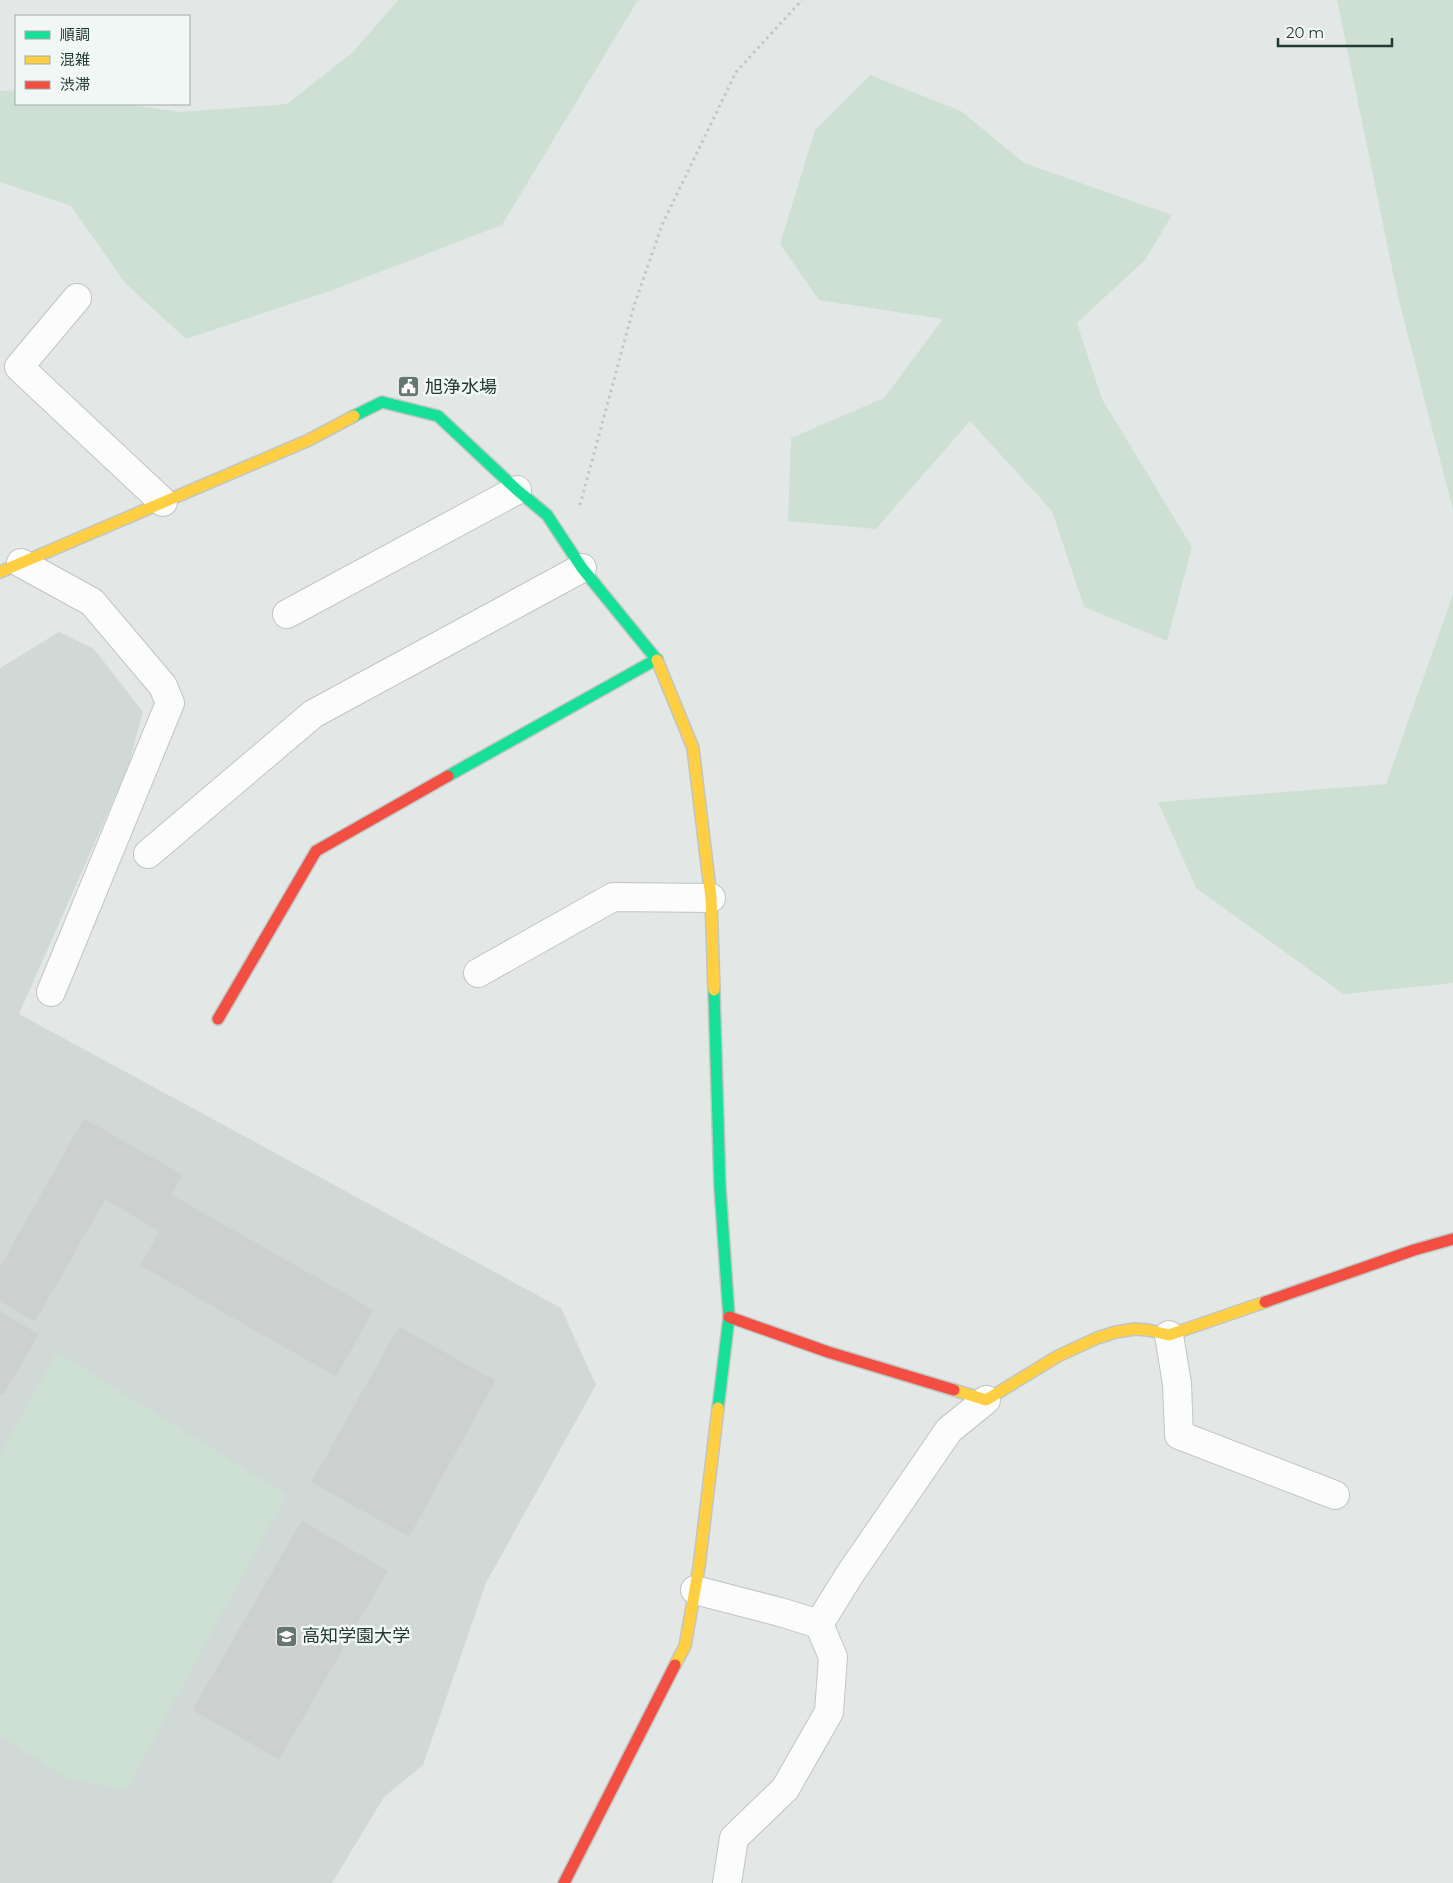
<svg xmlns="http://www.w3.org/2000/svg" width="1453" height="1883" viewBox="0 0 1453 1883" font-family="Montserrat,'Noto Sans JP',sans-serif">
<style>
.built{fill:#d1d9d6}
.green{fill:#cee0d3}
.building{fill:#ccd1cf;stroke:#ccd1cf}
.lines{fill:none;stroke-linecap:round;stroke-linejoin:round}
.street-casing{stroke:#c0c5c3;stroke-width:30}
.fast-casing{stroke:#c0c6c3;stroke-width:14}
.slow-casing{stroke:#c0c6c3;stroke-width:14}
.jam-casing{stroke:#c0c6c3;stroke-width:14}
.path{stroke:#c0c8c5;stroke-width:3;stroke-dasharray:2.5 4;stroke-linecap:butt}
.street{stroke:#fbfcfb;stroke-width:28}
.fast{stroke:#16e098;stroke-width:11}
.slow{stroke:#ffcf43;stroke-width:11}
.jam{stroke:#f24e42;stroke-width:11}
.labels{text-anchor:middle;stroke-width:5;stroke-linejoin:round;paint-order:stroke}
.poi-label{font-size:18px;fill:#233933;stroke:#f1f7f4;text-anchor:start}
</style>
<rect width="100%" height="100%" fill="#e3e8e6"/>
<path class="built" d="M59,632L94,649L143,712L128,767L19,1014L561,1308L596,1385L486,1583L423,1765L384,1797L332,1883H0V668Z"/>
<path class="green" d="M398,0H638L502,225L333,290L186,339L125,283L71,206L0,182V91L16,90V104H124L181,112L287,104L353,52Z
M1337,0H1453V510L1398,297Z
M870,75L961,111L1024,163L1172,215L1145,260L1077,323L1102,399L1192,547L1167,641L1084,607L1052,511L970,421L876,529L788,521L791,438L884,398L943,319L819,300L780,244L815,130Z
M1453,594V983L1343,994L1196,888L1158,802L1386,784Z
M57,1352L286,1495L126,1790L64,1777L0,1735V1455Z"/>
<path class="building" d="M84,1119L182,1175L171,1195L373,1310L336,1376L141,1265L160,1231L105,1199L35,1321L0,1301V1268Z
M0,1312L38,1334L3,1395L0,1393Z
M399,1327L495,1381L409,1536L312,1482Z
M302,1521L387,1571L279,1759L193,1710Z"/>
<g class="lines">
<defs>
<path id="street" d="M77,298L19,367L163,502
M21,563L92,602L163,686L170,703L51,992
M287,614L517,490
M148,854L313,714L582,568
M478,973L613,897L711,898
M1169,1335L1177,1384L1179,1435L1335,1495
M695,1590L780,1612L819,1624L850,1574L949,1430L986,1400
M727,1883L734,1838L785,1789L829,1712L833,1657L819,1624"/>
<path id="fast" d="M354,416L382,402L438,416L517,490L547,515L582,568L657,660
M448,776L657,659
M714,990L720,1188L729,1317L718,1408"/>
<path id="slow" d="M0,572L309,440L354,416
M657,660L693,748L711,898L714,990
M954,1390L986,1400L1058,1356L1097,1338L1116,1332L1135,1329L1148,1330L1169,1335L1265,1302
M675,1665L685,1646L699,1567L718,1408"/>
<path id="jam" d="M218,1019L316,851L448,776
M1265,1302L1414,1250L1453,1239
M729,1317L828,1352L954,1390
M564,1883L675,1665"/>
</defs>
<use href="#street" class="street-casing"/>
<use href="#fast" class="fast-casing"/>
<use href="#slow" class="slow-casing"/>
<use href="#jam" class="jam-casing"/>
<path class="path" d="M580,505L634,306L662,225L736,72L802,0"/>
<use href="#street" class="street"/>
<use href="#fast" class="fast"/>
<use href="#slow" class="slow"/>
<use href="#jam" class="jam"/>
</g>
<defs>
<symbol id="civic-square" viewBox="-11 -11 22 22"><rect x="-9" y="-9" width="18" height="18" rx="4" fill="#667672" stroke="#f1f7f4"/><path d="M-.6-6.5H3V-4.5H.6V-3L4-1V1h2V6H-6V1h2V-1L-.6-3ZM-1.2 2.5V6h2.4V2.5Z" fill="#fff"/></symbol>
<symbol id="university-square" viewBox="-11 -11 22 22"><rect x="-9" y="-9" width="18" height="18" rx="4" fill="#667672" stroke="#f1f7f4"/><path d="M0-5L7-2L0 1L-7-2ZM-4 1L0 2.5L4 1V4Q0 6-4 4Z" fill="#fff"/></symbol>
</defs>
<g fill-rule="evenodd">
<use href="#civic-square" x="396" y="374" width="25" height="25"/>
<use href="#university-square" x="274" y="1624" width="25" height="25"/>
</g>
<g class="labels">
<g class="poi-label">
<text x="425" y="393">旭浄水場</text>
<text x="302" y="1642">高知学園大学</text>
</g>
</g>
<rect x="15" y="15" width="175" height="90" fill="#f1f7f4" stroke="#9faba7"/>
<rect x="25" y="31" width="25" height="8" fill="#16e098" stroke="#9faba7"/>
<text x="60" y="40" font-size="15" fill="#233933">順調</text>
<rect x="25" y="56" width="25" height="8" fill="#ffcf43" stroke="#9faba7"/>
<text x="60" y="65" font-size="15" fill="#233933">混雑</text>
<rect x="25" y="81" width="25" height="8" fill="#f24e42" stroke="#9faba7"/>
<text x="60" y="90" font-size="15" fill="#233933">渋滞</text>
<path d="M1278 38v8h114v-8" fill="none" stroke="#233933" stroke-width="2.5"/>
<text x="1286" y="38" font-size="15" fill="#233933" stroke="#f1f7f4" stroke-width="4" paint-order="stroke">20 m</text>
</svg>
